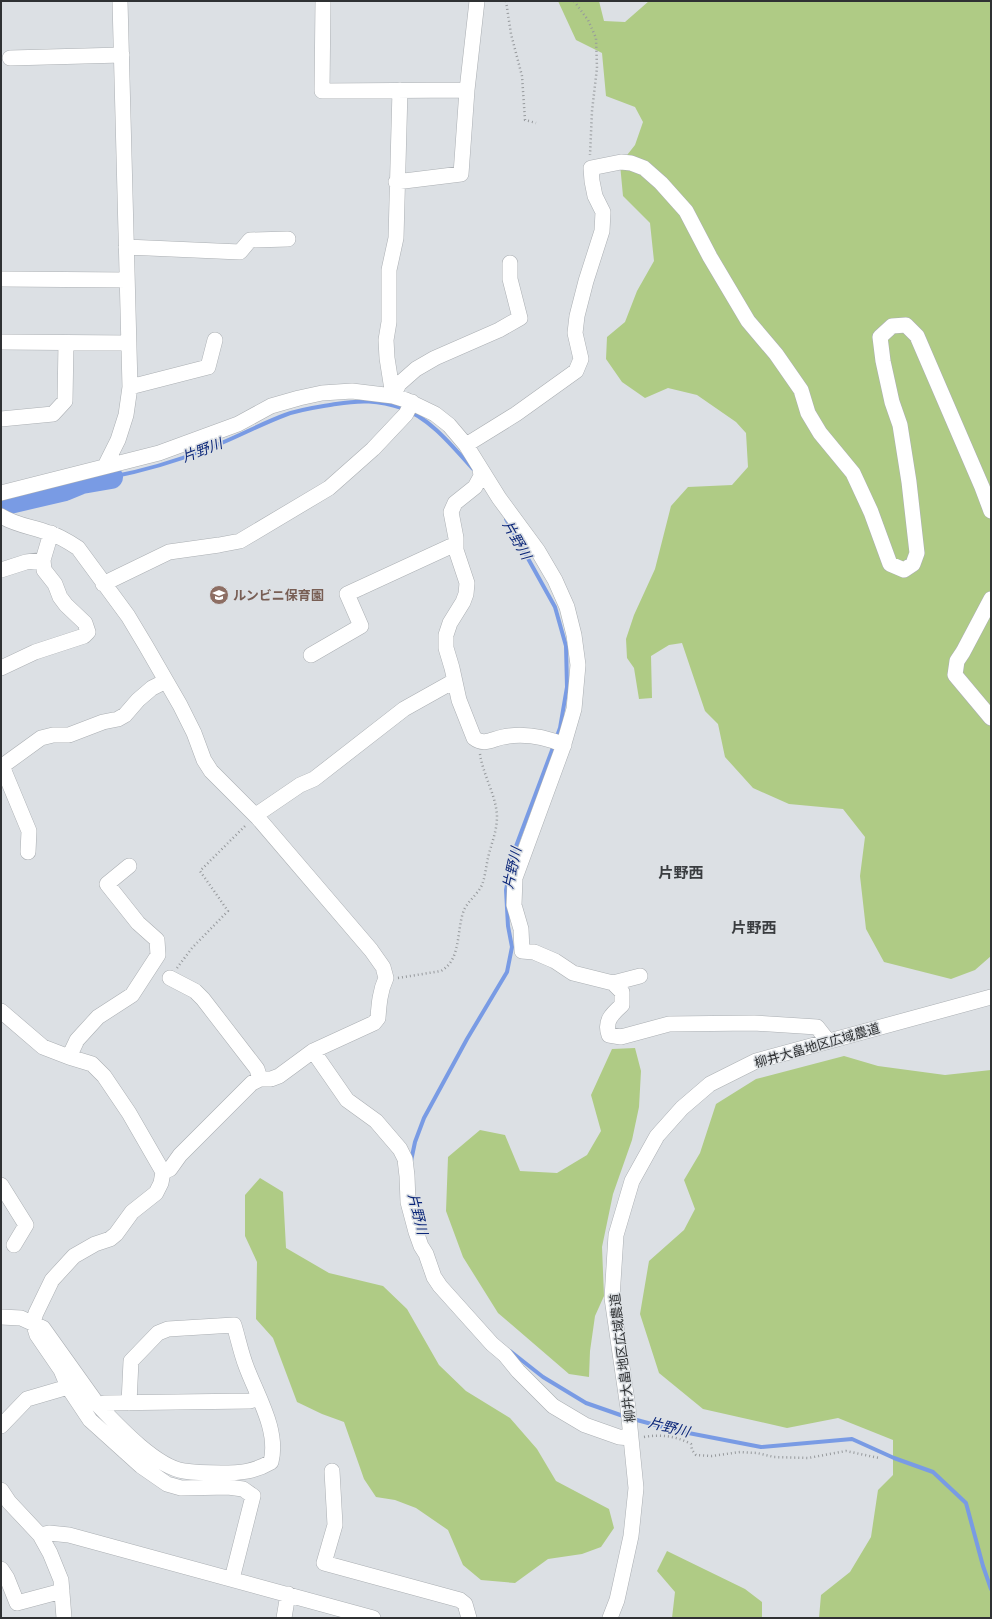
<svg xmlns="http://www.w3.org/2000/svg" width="992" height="1619" viewBox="0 0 992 1619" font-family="'Sofia Sans Condensed','Noto Sans JP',sans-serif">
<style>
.green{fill:#afcb85}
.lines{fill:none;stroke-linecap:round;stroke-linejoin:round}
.stream{stroke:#799be4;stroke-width:4}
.river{stroke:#799be4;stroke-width:24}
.minor-casing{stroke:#abafb3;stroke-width:16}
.path{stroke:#96999c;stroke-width:2.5;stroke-dasharray:1 3;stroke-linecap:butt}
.minor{stroke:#fff;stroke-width:15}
.labels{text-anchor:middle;stroke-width:3;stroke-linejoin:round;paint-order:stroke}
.education-label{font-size:13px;font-weight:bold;fill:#785e54;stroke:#dce0e4;text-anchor:start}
.street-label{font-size:13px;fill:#2f3133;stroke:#dce0e4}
.water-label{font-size:14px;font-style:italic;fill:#0b2679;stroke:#dce0e4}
.quarter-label{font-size:15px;font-weight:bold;fill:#3a3d40;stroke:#dce0e4}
</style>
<rect width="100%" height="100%" fill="#dce0e4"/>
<path class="green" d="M558,1H599L604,21L625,22L649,1H991V956L975,970L951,979L884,962L866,929L860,876L865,837L843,809L789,804L753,788L725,757L718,724L705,711L682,643L669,645L651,656L652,698L639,699L634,668L627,658L626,639L634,615L655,569L671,506L688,487L732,485L748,467L746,433L736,422L697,395L668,388L645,398L622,382L606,359L607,337L625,322L637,291L654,261L650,223L623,196L620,164L635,145L643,122L635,107L606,96L602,53L576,40Z
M635,1048L641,1071L639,1107L632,1140L613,1194L602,1247L604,1296L595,1316L590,1351L589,1377L569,1374L498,1313L463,1257L446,1211L448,1157L480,1130L505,1135L520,1171L557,1173L587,1155L601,1131L591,1095L612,1049Z
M844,1056L878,1066L945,1075L991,1070V1618H819L821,1595L850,1572L871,1537L878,1490L893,1475V1440L838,1418L787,1428L703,1409L659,1373L640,1314L649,1261L684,1230L695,1209L684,1180L700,1153L716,1104L756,1079Z
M260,1178L283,1192L286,1248L329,1273L383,1286L407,1309L439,1365L466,1391L510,1418L537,1449L556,1481L609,1509L614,1528L601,1547L582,1554L548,1559L515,1583L481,1580L463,1565L448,1530L416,1508L395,1500L376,1497L364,1479L344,1422L322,1414L297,1402L273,1338L256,1319L257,1262L245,1236V1195Z
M667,1551L745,1589L762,1602V1618H672L675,1592L657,1571Z"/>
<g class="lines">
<path class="stream" d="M111,477C142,471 174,462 204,450C232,440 258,425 285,415C301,409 319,407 336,404C360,400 378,400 402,408C430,418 453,447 473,469
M506,519L555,607L566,646L567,687L560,728L556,739
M411,1161L415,1142L424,1118L467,1039L507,972L512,947L508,926L506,890L512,857L554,745
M510,1351L543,1377L586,1403L626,1417
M633,1419L678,1431L761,1447L852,1439L894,1458L933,1472L966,1503L983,1566L991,1589"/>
<path class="river" d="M1,504L65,489L82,482L111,477"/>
<defs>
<path id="minor" d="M323,1L322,91L467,90
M10,58L122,55
M396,182L461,174L467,90L477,1
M126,247L240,252L250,240L288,239
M1,279L127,280
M1,342L129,343
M130,387L208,367L215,340
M393,396L387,358L386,340L389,322V270L396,238L400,90
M393,396L399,384L416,369L435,358L499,330L520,318L510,279V263
M1,419L53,414L65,401L66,343
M466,445L516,414L576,371L581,359L575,333L577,316L586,281L602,231L603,212L595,196L592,181L591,168L621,162L631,163L644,168L661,183L686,211L710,257L748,321L776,354L801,390L808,413L820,433L853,473L871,512L890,564L904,570L913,564L917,553L909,482L900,425L892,402L883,361L880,337L892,326L906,325L917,336L982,487L991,511
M105,466L118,440L126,415L130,387L120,1
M480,468L481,476L475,487L455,503L451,512L456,538V550L467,583L466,594L463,602L450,623L446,635V648L452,668L459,700L474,738C484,746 492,739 503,737C523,733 545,737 564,745
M1,493L159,453L238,424L271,406L299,398L322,393L352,391L393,396L406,400L435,414L449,425L466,445L499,498L538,551L555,580L567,607L574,635L578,665L574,709L563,747L515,878L514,905L521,929L522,951L534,952L555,961L573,973L613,983L622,992V1005C612,1014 604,1021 609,1035L621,1037L669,1024L754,1023L817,1027L828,1041
M1,516C15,525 33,527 49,533C60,536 69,542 78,548L128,616L146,646L180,705L194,733L204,760L211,771L258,818L371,950L383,967L386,978C380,991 379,1004 378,1018L374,1023L313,1051L279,1076L271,1079H260L252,1083L180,1155L170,1169L163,1172L129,1113L104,1076L92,1064L69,1057L43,1047L1,1011
M1,570L26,562L43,560
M103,584L169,552L219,545L240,541L329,488L373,449L406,414L412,402
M991,599L963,652L957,661L955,675L991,718
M311,655L361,626L347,594L449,547L456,545
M1,668L35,652L84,636L88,632L85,623L66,605L60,597L55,584L44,570L43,560L51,533
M2,766L29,831L28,852
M1,767L41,738L53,735H69L103,722L118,719L125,715L138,700L152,688L166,681
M256,815L300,785L314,779L404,709L454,681
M170,978L195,991L203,999L257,1069L260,1079
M613,983L640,976
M313,1051L347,1100L376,1121L400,1149L405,1159L407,1176L408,1202L416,1232L421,1246L426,1254L434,1277L440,1286L492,1344L505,1355L518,1371L553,1406L585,1425L619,1437L631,1438
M69,1057L77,1040L98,1017L132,995L158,955L157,940L138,923L107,884L129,866
M163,1172L161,1183L156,1193L132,1212L116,1234L110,1239L95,1244L74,1256L52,1280L36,1313L33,1322L37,1335L61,1370L68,1387L90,1420L141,1466L167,1484L181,1488L228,1487L243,1489L253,1496L232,1579
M1,1185L26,1225L14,1245
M1,1317L21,1318L43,1328L98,1405L104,1403L250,1401L259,1398
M98,1405C118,1426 156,1467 184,1471C196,1473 209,1473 221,1473C240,1473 254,1472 271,1462C279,1430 257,1396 246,1366C241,1353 238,1338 234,1325L168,1329L158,1333L131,1361L129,1403
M1,1426L27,1399L68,1387
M332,1471L335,1525L324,1563L460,1600L465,1604L469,1618
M1,1490L9,1502L40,1535L50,1553L61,1580L64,1618
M40,1535L49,1533L69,1535L373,1618
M1,1569L7,1578L17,1603L62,1591
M284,1618L288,1594
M610,1618L617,1600L631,1536L636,1488L628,1408L612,1298L616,1235L632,1181L657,1136L682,1108L710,1084L756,1061L991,997"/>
</defs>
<use href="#minor" class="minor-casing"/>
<path class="path" d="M506,1L511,34L522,76L525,120L536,123
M574,1L588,20L596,38L597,68L592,111L590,155
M177,968L192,948L228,911L200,871L246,825
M398,978L441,971C462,959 456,930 464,910C468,901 477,895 482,885C485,877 486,867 488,858C491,844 497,832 497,816C496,795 483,775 480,754
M644,1437C661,1434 676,1436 691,1444L692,1450L696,1455L712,1456L740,1452L757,1453L774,1457L808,1458L846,1451L879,1458"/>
<use href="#minor" class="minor"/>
</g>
<defs>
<symbol id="school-disc" viewBox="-11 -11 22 22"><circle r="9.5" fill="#8d6e63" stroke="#dce0e4"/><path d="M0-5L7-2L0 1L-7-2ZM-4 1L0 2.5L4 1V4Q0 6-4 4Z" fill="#fff"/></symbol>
</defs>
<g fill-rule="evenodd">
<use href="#school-disc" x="208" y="584" width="22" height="22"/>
</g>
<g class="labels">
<g class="education-label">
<text x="233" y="600">ルンビニ保育園</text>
</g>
<g class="street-label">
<text transform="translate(817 1045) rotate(-16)" y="5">柳井大畠地区広域農道</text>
<text transform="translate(622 1358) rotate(-97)" y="5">柳井大畠地区広域農道</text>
</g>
<g class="water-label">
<text transform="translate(202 450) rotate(-21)" y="5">片野川</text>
<text transform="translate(517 540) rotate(60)" y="5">片野川</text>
<text transform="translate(512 868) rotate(-78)" y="5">片野川</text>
<text transform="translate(418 1214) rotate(76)" y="5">片野川</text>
<text transform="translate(669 1427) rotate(14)" y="5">片野川</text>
</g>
<g class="quarter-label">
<text x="681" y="878">片野西</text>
<text x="754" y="933">片野西</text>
</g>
</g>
<rect width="992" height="1619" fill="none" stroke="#2f3133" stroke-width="4"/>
</svg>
